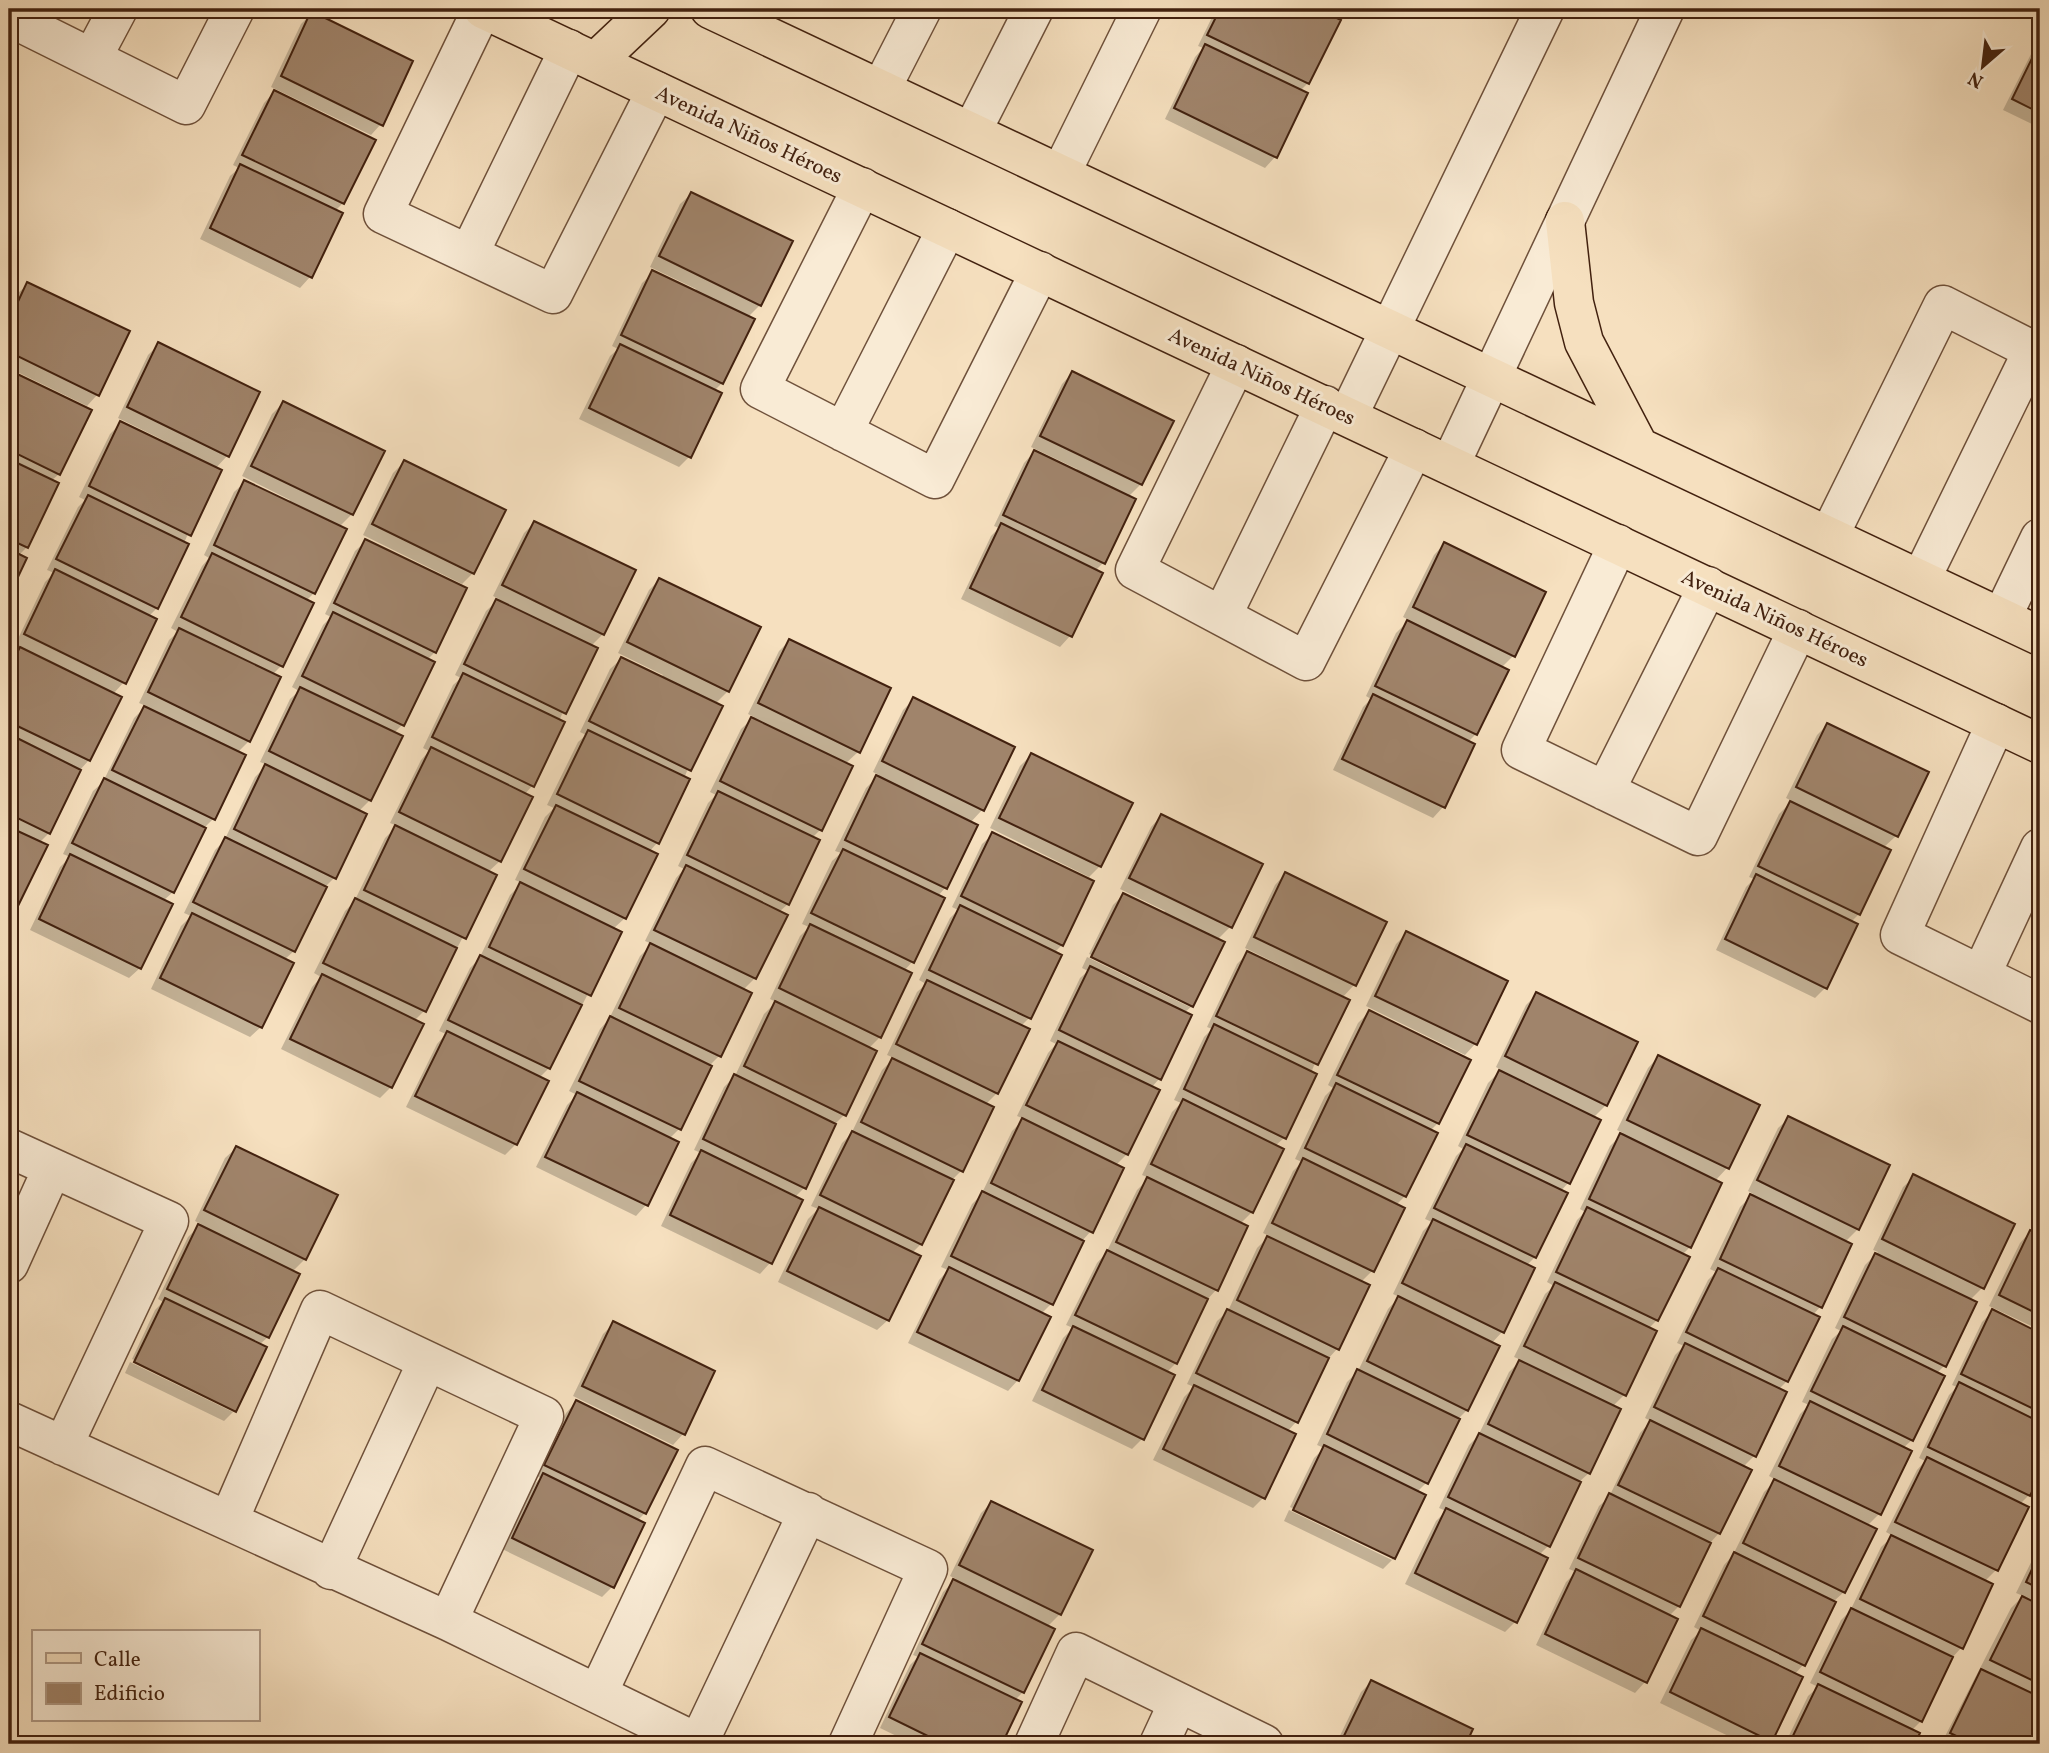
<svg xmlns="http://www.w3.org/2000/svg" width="2049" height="1753" viewBox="0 0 2049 1753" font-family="Vollkorn,serif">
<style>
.shadow{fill:#0003}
.building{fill:#a0846b;stroke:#42210f;stroke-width:2}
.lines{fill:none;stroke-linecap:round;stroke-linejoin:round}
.minor-casing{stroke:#6f513b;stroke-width:41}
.major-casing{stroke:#42210f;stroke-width:41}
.minor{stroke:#f9ebd5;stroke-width:38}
.major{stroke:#f6e0bf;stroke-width:38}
.labels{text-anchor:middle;stroke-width:6;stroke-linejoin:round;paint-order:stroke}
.street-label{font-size:21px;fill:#42210f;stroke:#f9ebd5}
</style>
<rect width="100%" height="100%" fill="#f6e0bf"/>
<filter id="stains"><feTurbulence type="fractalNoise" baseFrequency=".00286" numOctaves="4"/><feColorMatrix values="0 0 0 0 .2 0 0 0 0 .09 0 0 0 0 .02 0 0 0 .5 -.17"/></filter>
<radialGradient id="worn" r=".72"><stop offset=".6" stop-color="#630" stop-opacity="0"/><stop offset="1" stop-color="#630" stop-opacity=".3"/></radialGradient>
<path class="shadow" d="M1216,9H1314L1338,21L1308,83L1300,91L1305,94L1275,157L1265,168L1165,119L1195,57L1203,48L1198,46Z
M1322,9H1341L1335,15Z
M312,13L381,124L371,135L271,87L301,24Z
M2040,41V128L2003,110L2034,48Z
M274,92L343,203L335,211L310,277L300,288L200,239L230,176L239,168L233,165L264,103Z
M691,194L760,305L747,318L722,383L714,391L689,457L679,467L579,419L610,356L618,349L612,346L642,283L653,273L694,292L696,289L650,267L680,204Z
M28,284L97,395L87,406L9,368V312L17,294Z
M158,345L227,456L215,469L157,608L148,617L124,682L113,694L89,760L80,770L49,833L39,843L15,909L9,915V661L21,648L15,645L45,582L54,573L47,570L78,507L85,500L79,497L110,434L120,424L164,444L165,441L118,418L148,355Z
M9,372L90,411L59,474L51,481L27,547L18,556L25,559L9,592Z
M1072,373L1141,484L1128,497L1103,563L1095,571L1101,574L1070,636L1060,647L961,599L991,536L999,528L994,526L1024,463L1034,452L1075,472L1077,469L1031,447L1062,384Z
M283,403L352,514L339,527L314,593L306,601L312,603L281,666L272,675L249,741L237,753L213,819L204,828L173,892L163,901L140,968L129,978L30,930L60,867L70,857L63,854L93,791L103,782L134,718L146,706L139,703L169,640L178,632L171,628L202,566L209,558L204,555L234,492L245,482L288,503L290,500L242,476L272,414Z
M404,462L473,573L462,584L363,535L393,473Z
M534,523L603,634L590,647L532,786L524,795L500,861L488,872L495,876L424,1011L414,1021L391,1087L380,1098L281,1049L312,987L321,977L314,973L345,911L354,902L385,838L397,826L390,823L421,760L429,751L423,748L453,685L461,678L455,675L486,611L499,599L493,596L524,533Z
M366,541L435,652L427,660L402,725L393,734L370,800L358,812L334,878L325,887L294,951L284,960L261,1027L250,1037L151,989L181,926L191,916L184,913L215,850L224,841L255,777L267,765L260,762L290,699L299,691L292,687L323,625L331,617L325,614L355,551Z
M1444,544L1514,655L1501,668L1476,734L1468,742L1473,744L1443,807L1433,818L1333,770L1363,707L1371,699L1366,696L1396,633L1409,620L1403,617L1434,555Z
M659,580L728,691L715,704L657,843L649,852L625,918L613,929L620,933L549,1068L539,1078L516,1144L505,1155L406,1107L437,1044L446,1034L439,1031L470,968L479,959L510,895L522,883L515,880L545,817L554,808L547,805L578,742L586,735L580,732L610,669L621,659L661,678L663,675L618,653L649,590Z
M789,641L858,752L845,764L820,830L812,838L788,904L779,912L755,978L743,990L719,1056L710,1065L679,1129L669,1139L677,1142L646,1205L636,1216L536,1167L567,1105L577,1095L569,1091L600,1029L609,1019L640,956L652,944L645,941L676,878L684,869L678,866L708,803L716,795L710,792L741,729L754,717L748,714L779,651Z
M914,699L982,810L970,823L976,826L945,888L937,897L942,899L912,962L904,971L880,1037L868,1049L844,1115L834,1125L804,1188L794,1198L801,1201L770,1263L760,1274L661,1226L691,1163L701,1153L694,1150L724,1087L735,1076L764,1014L776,1002L770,999L800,936L809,927L802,924L832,861L841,853L835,851L866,788L879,775L873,772L903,710Z
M1827,725L1896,836L1883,848L1859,914L1851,922L1825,988L1815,998L1716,950L1746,887L1754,879L1749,877L1779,814L1792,801L1786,798L1817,735Z
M1031,755L1100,866L1089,877L990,828L1020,766Z
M1161,816L1230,927L1217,940L1192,1006L1184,1013L1159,1079L1151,1088L1127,1154L1115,1166L1091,1231L1082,1241L1051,1304L1041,1314L1018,1380L1008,1391L908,1343L939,1280L948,1270L941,1267L972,1204L981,1195L1012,1131L1024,1119L1017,1116L1048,1053L1056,1044L1050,1041L1080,978L1088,971L1082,968L1087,957L1190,1007V1003L1089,954L1113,905L1123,895L1163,914L1165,911L1120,889L1151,827Z
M993,834L1062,945L1054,953L1060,956L1029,1018L1020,1027L997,1093L985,1105L961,1171L952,1180L921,1244L911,1254L888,1320L877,1330L778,1282L808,1219L818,1209L811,1206L842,1143L851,1134L882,1070L894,1058L887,1055L917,992L926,984L919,980L950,918L958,910L952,907L982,844Z
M1285,874L1385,923L1354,985L1342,998L1284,1138L1275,1146L1252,1212L1240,1224L1216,1290L1206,1301L1176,1363L1166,1373L1142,1439L1132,1449L1032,1401L1063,1338L1073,1328L1066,1325L1097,1263L1106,1253L1137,1190L1149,1178L1142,1175L1172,1112L1181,1103L1174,1100L1204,1037L1212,1029L1207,1027L1237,964L1248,953L1291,974L1292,971L1245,948L1275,885Z
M1407,933L1506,982L1475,1044L1465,1055L1366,1006L1396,944Z
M1537,994L1606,1105L1593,1118L1599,1121L1568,1183L1560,1192L1535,1257L1526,1266L1502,1332L1491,1344L1467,1410L1458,1419L1427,1482L1417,1492L1424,1496L1394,1558L1383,1569L1284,1521L1289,1510L1392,1560V1556L1290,1507L1314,1458L1324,1448L1317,1445L1347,1382L1358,1371L1388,1309L1399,1297L1393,1294L1423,1231L1432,1222L1425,1219L1456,1156L1463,1149L1458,1146L1488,1083L1501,1070L1496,1067L1526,1005Z
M1369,1012L1438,1123L1430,1131L1405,1196L1396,1205L1372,1271L1360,1283L1337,1349L1327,1360L1296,1422L1287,1432L1263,1498L1253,1508L1153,1460L1184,1397L1194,1387L1187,1384L1217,1321L1228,1311L1257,1248L1269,1236L1263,1233L1293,1171L1302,1162L1295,1159L1325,1096L1333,1088L1328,1085L1358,1023Z
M1658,1057L1727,1168L1715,1181L1690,1247L1682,1255L1657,1320L1648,1329L1624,1395L1612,1407L1589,1473L1579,1482L1548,1546L1539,1555L1515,1622L1505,1632L1405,1584L1436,1521L1446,1511L1439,1508L1469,1445L1478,1436L1509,1372L1521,1360L1514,1357L1545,1294L1554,1286L1547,1282L1577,1220L1585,1212L1580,1209L1610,1146L1623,1133L1617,1130L1648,1068Z
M1789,1118L1858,1229L1845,1242L1850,1244L1820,1307L1812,1316L1787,1381L1778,1390L1754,1456L1743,1467L1719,1533L1710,1543L1679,1606L1669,1616L1676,1620L1645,1682L1635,1693L1536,1645L1566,1582L1576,1572L1569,1569L1599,1506L1609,1497L1640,1433L1651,1421L1645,1418L1675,1355L1684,1346L1677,1343L1708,1280L1716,1272L1710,1269L1740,1207L1753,1194L1748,1191L1778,1128Z
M236,1148L305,1259L292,1272L268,1337L259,1345L234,1411L224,1421L125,1373L130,1362L233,1412V1408L132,1359L155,1310L163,1302L158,1299L188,1237L201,1224L195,1221L225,1158Z
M1914,1177L1982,1288L1970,1300L1944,1366L1936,1374L1912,1440L1903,1448L1910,1452L1879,1514L1867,1526L1844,1592L1834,1601L1803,1665L1794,1675L1770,1741L1767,1744H1745L1660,1703L1691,1640L1701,1631L1694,1627L1724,1565L1733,1555L1764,1492L1776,1480L1769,1476L1800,1414L1809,1405L1802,1402L1832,1339L1841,1331L1835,1328L1865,1265L1878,1252L1873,1250L1903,1187Z
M2030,1232L2040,1237V1330L1989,1306L2020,1243Z
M1993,1311L2040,1335V1471L2029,1495L2020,1504L2027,1508L1996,1570L1984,1582L1991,1585L1961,1648L1951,1659L1921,1721L1911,1731L1918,1734L1913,1744H1785L1808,1696L1818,1687L1810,1683L1841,1620L1850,1611L1881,1547L1893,1536L1886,1532L1917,1470L1925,1461L1919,1458L1949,1395L1957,1387L1952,1385L1982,1322Z
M614,1323L713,1371L683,1434L673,1445L573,1396L603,1334Z
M576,1402L645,1513L637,1521L612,1587L602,1597L502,1549L533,1486L540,1478L535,1475L566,1413Z
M991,1503L1060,1614L1047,1627L1023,1692L1014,1701L1020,1703L1000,1744H913L880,1728L910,1665L918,1657L913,1655L943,1592L956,1579L950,1576L981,1513Z
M2040,1544V1744H1941L2011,1608L2023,1596L2016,1593Z
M1371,1682L1471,1730L1464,1744H1336L1361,1692Z"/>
<path class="building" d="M1220,9H1318L1341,20L1309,84L1207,35Z
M311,11L413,61L383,126L281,76Z
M2040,42V113L2012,99Z
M1205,44L1308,93L1277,158L1174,108Z
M274,90L376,140L344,204L242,155Z
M240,164L343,213L312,278L210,228Z
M691,192L793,241L761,306L659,256Z
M652,270L755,319L723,384L621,335Z
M27,282L130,331L99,396L9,352V321Z
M158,342L260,392L229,457L127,407Z
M620,344L722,393L691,458L589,408Z
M9,370L92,410L60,475L9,450Z
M1072,371L1174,421L1142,485L1040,436Z
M283,401L385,451L353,515L251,466Z
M120,421L222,470L191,536L89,486Z
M1034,450L1136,499L1105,564L1003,515Z
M9,459L59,483L28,548L9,539Z
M404,460L506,510L474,574L372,524Z
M244,480L347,529L315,594L214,545Z
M88,495L189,544L158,609L56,559Z
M534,521L636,570L604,635L502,585Z
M1001,523L1103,573L1072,637L970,588Z
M365,539L467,588L436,653L334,603Z
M1444,542L1546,592L1515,657L1413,607Z
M9,549L27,558L9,596Z
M212,553L314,603L283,667L181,617Z
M55,569L157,619L126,684L24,634Z
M659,578L761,627L729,692L627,642Z
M496,599L598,648L566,714L464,664Z
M333,612L435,662L404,726L302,676Z
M1407,620L1509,670L1477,735L1375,686Z
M179,628L281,677L250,742L148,692Z
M789,639L891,688L860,753L758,703Z
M20,647L122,697L90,761L9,722V669Z
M621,657L723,706L691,771L589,721Z
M463,673L565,722L534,787L432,737Z
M300,687L403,736L371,801L269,751Z
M1373,694L1475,744L1445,808L1342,759Z
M913,697L1015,747L984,811L882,761Z
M144,706L246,755L215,820L112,770Z
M751,717L853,766L822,831L720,781Z
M1827,723L1929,772L1898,837L1796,787Z
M588,730L690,779L659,844L557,794Z
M9,734L81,770L50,834L9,814Z
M431,747L533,797L501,862L399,812Z
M1031,753L1133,803L1101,867L999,818Z
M265,764L367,814L336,879L234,829Z
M876,775L978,825L947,889L845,840Z
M104,778L206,828L174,893L72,843Z
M718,791L820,840L789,905L687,855Z
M1790,801L1891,850L1860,915L1758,866Z
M556,805L658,854L626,919L524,869Z
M1161,814L1263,864L1232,928L1129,878Z
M395,825L497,875L466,939L364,890Z
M9,827L48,845L16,910L9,906Z
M992,832L1094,881L1063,946L961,896Z
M225,837L327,887L295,952L193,902Z
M843,849L945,898L914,963L811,913Z
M70,854L173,904L141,969L39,919Z
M686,865L788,915L756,979L654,930Z
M1285,872L1387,922L1356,986L1254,937Z
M1756,874L1858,924L1827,989L1725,939Z
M520,882L622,932L591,996L489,947Z
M1123,893L1225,942L1193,1007L1091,957Z
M355,898L457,948L426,1012L323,963Z
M960,905L1062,955L1031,1019L929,970Z
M192,913L294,963L262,1028L160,978Z
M810,924L912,973L881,1038L779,988Z
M1406,931L1508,981L1477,1045L1375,996Z
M650,943L752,993L721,1057L619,1008Z
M1247,951L1350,1000L1318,1065L1216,1016Z
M480,955L582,1005L550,1069L448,1020Z
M1090,966L1192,1015L1161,1080L1059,1030Z
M322,974L424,1024L392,1088L290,1039Z
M927,980L1030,1029L998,1094L896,1044Z
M1536,992L1638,1042L1607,1106L1505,1056Z
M775,1001L877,1051L846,1116L744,1066Z
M1369,1010L1471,1060L1439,1124L1337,1075Z
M610,1016L712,1066L681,1130L579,1081Z
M1214,1024L1317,1074L1286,1139L1184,1089Z
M447,1031L549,1081L517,1145L415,1096Z
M1058,1041L1160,1090L1128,1155L1026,1105Z
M1658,1055L1760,1105L1729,1169L1627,1120Z
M892,1058L994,1107L963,1172L861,1122Z
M1499,1070L1601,1120L1570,1184L1467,1135Z
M734,1074L836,1124L806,1189L703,1139Z
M1336,1083L1438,1133L1406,1197L1305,1148Z
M577,1092L679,1142L648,1206L545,1157Z
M1183,1099L1284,1149L1253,1213L1151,1164Z
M1788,1116L1890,1165L1859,1230L1757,1180Z
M1022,1118L1124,1168L1093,1233L991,1183Z
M852,1131L954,1180L922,1245L820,1195Z
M1620,1133L1722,1183L1691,1248L1589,1199Z
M1466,1144L1568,1193L1536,1258L1434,1208Z
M236,1146L338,1195L306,1260L204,1210Z
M701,1150L803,1200L772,1264L670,1215Z
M1303,1158L1405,1208L1374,1272L1272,1223Z
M1913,1174L2015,1224L1984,1289L1882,1239Z
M1147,1177L1248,1226L1218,1291L1116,1242Z
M982,1191L1084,1241L1053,1305L951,1256Z
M1750,1194L1852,1244L1822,1308L1720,1259Z
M819,1207L921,1256L889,1321L787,1271Z
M1587,1207L1690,1257L1658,1321L1556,1272Z
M1433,1219L1535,1268L1504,1333L1402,1283Z
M198,1224L300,1274L269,1338L167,1289Z
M2030,1230L2040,1235V1315L1999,1295Z
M1267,1236L1370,1285L1339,1350L1237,1300Z
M1107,1250L1208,1299L1177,1364L1075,1315Z
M1875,1253L1977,1302L1946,1367L1844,1317Z
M949,1267L1051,1317L1019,1381L917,1332Z
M1718,1268L1820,1317L1788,1382L1686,1332Z
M1555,1282L1657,1331L1626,1396L1524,1346Z
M1398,1296L1500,1346L1468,1411L1367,1361Z
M165,1298L267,1347L236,1412L134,1362Z
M1227,1309L1329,1358L1298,1423L1196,1373Z
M1992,1309L2040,1333V1412L1961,1374Z
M613,1321L715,1371L685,1435L582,1386Z
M1073,1326L1175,1375L1144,1440L1042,1390Z
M1843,1326L1945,1376L1913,1441L1811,1391Z
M1685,1343L1787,1392L1756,1457L1654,1407Z
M1519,1360L1621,1409L1590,1474L1488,1424Z
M1357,1369L1460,1419L1428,1484L1327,1434Z
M1959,1382L2040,1422V1475L2030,1496L1928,1447Z
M1194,1385L1296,1434L1265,1499L1163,1449Z
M576,1400L678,1450L646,1514L544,1465Z
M1810,1401L1912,1451L1881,1515L1779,1466Z
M1650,1420L1752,1470L1720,1534L1618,1485Z
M1479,1433L1581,1482L1550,1547L1448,1497Z
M1324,1445L1426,1495L1395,1559L1293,1510Z
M1927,1457L2029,1507L1998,1571L1895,1522Z
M543,1473L645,1523L614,1588L512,1538Z
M1774,1479L1877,1529L1845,1593L1743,1543Z
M1609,1493L1711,1543L1680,1607L1578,1558Z
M991,1501L1093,1550L1061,1615L959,1565Z
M1446,1508L1548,1558L1517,1623L1415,1573Z
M1891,1535L1993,1584L1963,1649L1860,1599Z
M1734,1552L1836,1602L1805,1666L1703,1616Z
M2040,1552V1589L2026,1582Z
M1576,1569L1678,1619L1647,1683L1545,1634Z
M953,1579L1055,1629L1024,1693L922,1644Z
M2022,1596L2040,1605V1684L1990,1660Z
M1851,1608L1953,1657L1922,1722L1820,1672Z
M1701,1628L1803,1677L1772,1742L1670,1692Z
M920,1653L1022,1702L1002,1744H944L889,1717Z
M1981,1669L2040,1697V1744H1973L1950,1733Z
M1371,1680L1473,1729L1466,1744H1340Z
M1818,1684L1920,1733L1915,1744H1789Z"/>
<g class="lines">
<defs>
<path id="minor" d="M15,9L11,18L186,105L235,9
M482,9L383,214L553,294L656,91
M92,58L118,9
M881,89L922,9
M972,131L1034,9
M1061,173L1142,9
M862,187L760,389L935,479L1040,271
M469,254L569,49
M1236,364L1135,570L1306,661L1414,448
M1348,416L1545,9
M843,432L947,228
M1450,465L1665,9
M1829,536L1943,305L2040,354
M1618,544L1521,750L1698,836L1798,629
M1921,579L2033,350
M1222,616L1325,405
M2002,617L2040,538
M1996,723L1900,935L2040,1004
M1605,791L1708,586
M1981,975L2040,848
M9,1148L169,1221L63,1446
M9,1264L52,1169
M9,1421L448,1621L700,1744
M229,1520L320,1310L544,1416L448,1621
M331,1570L427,1362
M598,1693L705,1466L928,1569L848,1744
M698,1744L808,1512
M1034,1744L1076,1652L1264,1744
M1159,1744L1178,1703"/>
<path id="major" d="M483,9L2040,744
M710,9L2040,636
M595,62L651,9
M1565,221L1574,303L1584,342L1638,445"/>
</defs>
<use href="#minor" class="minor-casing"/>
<use href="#major" class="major-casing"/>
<use href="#minor" class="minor"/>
<use href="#major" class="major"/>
</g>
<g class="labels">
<g class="street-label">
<text transform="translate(749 134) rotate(25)" y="7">Avenida Niños Héroes</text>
<text transform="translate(1262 376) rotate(25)" y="7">Avenida Niños Héroes</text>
<text transform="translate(1775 618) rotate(25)" y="7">Avenida Niños Héroes</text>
</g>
</g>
<rect width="2049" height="1753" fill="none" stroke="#f6e0bf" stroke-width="35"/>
<rect x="10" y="10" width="2028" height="1732" fill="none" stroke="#42210f" stroke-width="3.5"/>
<rect x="18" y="18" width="2014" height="1718" fill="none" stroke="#42210f" stroke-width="2"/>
<rect x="32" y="1630" width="228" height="91" fill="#f9ebd5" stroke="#b09a86" stroke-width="2"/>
<rect x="46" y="1653" width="35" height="10" fill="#f6e0bf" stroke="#b09a86" stroke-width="2"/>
<text x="94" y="1666" font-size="21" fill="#42210f">Calle</text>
<rect x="46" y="1683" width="35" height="21" fill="#a0846b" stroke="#b09a86" stroke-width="2"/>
<text x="94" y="1700" font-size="21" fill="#42210f">Edificio</text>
<g transform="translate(1983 66) rotate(208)" stroke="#f9ebd5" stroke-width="5" paint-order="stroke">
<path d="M0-5L12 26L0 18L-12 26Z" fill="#42210f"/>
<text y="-10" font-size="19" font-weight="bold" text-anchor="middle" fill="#42210f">N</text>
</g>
<rect width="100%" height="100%" filter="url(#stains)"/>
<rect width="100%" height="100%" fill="url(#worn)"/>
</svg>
